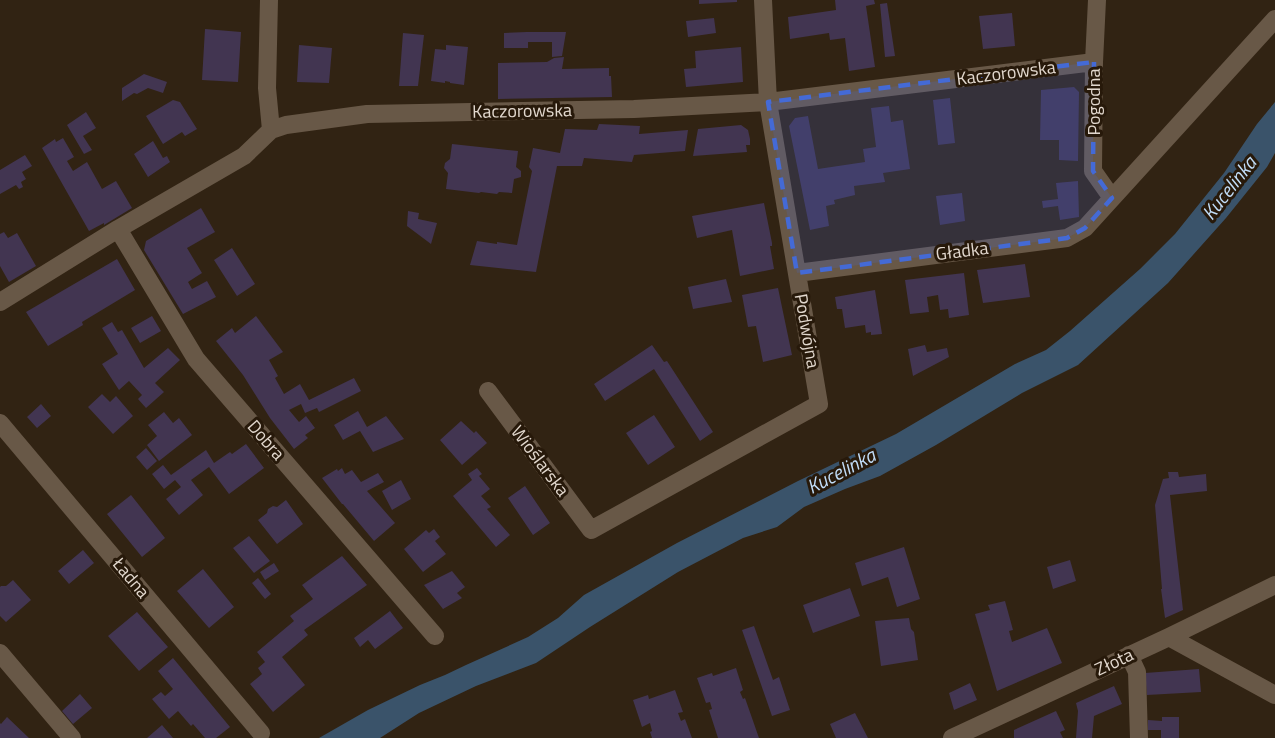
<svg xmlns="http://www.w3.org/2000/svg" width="1275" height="738" viewBox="0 0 1275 738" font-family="'Titillium Web',sans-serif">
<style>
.water{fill:#3a536a}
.building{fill:#423551}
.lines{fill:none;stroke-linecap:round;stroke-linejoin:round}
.minor{stroke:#685847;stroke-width:18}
.marked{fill:#446ad6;fill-opacity:0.2;stroke:#446ad6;stroke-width:4.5;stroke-dasharray:12 8;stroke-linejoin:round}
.labels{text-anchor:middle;stroke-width:6;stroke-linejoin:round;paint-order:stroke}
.street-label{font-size:18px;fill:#e2d8ce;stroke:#27190a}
.water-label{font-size:20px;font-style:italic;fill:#c1ddf8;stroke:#27190a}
</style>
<rect width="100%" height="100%" fill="#312313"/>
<path class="water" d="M1275,102V153L1267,167L1226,218L1168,283L1078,365L1022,393L936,445L880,476L845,489L804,507L777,527L743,538L678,572L590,627L536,663L476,686L419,713L380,738H319L368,710L420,685L445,675L466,665L528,637L558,618L584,595L677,543L798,481L896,434L1015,364L1046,350L1070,331L1140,269L1175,234L1224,173L1257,124Z"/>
<path class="building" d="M699,0H737V2L699,4Z
M835,0H874L875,4L866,6L875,67L849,71L845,38L830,40L829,33L790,39L788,17L836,10Z
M887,3L895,56L885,57L880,4Z
M1012,13L1015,46L983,49L979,16Z
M714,18L716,33L688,37L686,21Z
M205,29L241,32L238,82L202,80Z
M527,32H566L562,56L552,57V42H528V48H504V33Z
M403,33L424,35L418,86H399Z
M299,45L332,48L329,83L297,82Z
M446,45L468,47L464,85L450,83V82L445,81V83L431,81L435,49L446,50Z
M741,47L743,82L686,87L684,69L696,68L695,51Z
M564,57L562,69L609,68V76H611L612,97L498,99V63L547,62L554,58Z
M144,74L167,82L163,93L148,88L137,94L134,93L122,101V88Z
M1074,87L1079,92L1078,161L1059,160V140H1040L1041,90Z
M950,98L955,143L938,145L933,100Z
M173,100L180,102L197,129L185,136L182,132L163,144L146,116Z
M889,106L891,122L903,120L910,169L883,173L885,182L854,186L855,195L834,200L835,204L826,206L829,226L810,230L789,126L795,118L808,116L818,169L865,162L863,149L876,147L871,108Z
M86,112L96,128L83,136L92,150L84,154L67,125Z
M599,124L640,126L639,134L688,130L685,151L634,155L632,162L584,158L582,166H557L536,272L470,265L477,241L497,244V242L517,245L532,171L529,167L533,148L560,153L565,129L597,130Z
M741,125L748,130L750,139V145H746L747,152L693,156L698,129Z
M63,138L74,157L67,161L73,171L87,162L102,189L116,181L132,208L104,225V223L89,231L42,148L55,139L56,142Z
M153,141L163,158L167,156L170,162L148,177L134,154Z
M452,144L518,151L516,167L521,171V177L514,179L512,193L499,192L497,194L481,192L479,193L446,189L448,173L444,168L445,163L450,159Z
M25,155L32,166L22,172L26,179L21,182L23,187L19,189L16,185L0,194V170Z
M1078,181L1079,217L1060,220L1058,206L1043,208L1042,201L1058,199L1056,183Z
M962,193L965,221L940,225L936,196Z
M764,203L772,243V246H770L774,269L740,276L732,230L697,238L692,216Z
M201,208L215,232L187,248L202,273L188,282L192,289L207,281L216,297L183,314L144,250L146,241Z
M408,211L419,213L418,219L437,223L431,244L407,226Z
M4,232L8,238L17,233L36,266L9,282L0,266V234Z
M232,248L255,284L237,296L214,260Z
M117,259L135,290L82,322L83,325L48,346L26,312Z
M1025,264L1030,297L983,303L977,270Z
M964,273L969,315L949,318L948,309L940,310L938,295L927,297L929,312L910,314L905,280Z
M726,279L732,302L693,309L688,287Z
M778,288L792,355L763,362L756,326L748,327L742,295Z
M875,290L882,334L871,335V332L866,333L865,325L845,328L842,309H837L835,297Z
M152,316L161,331L140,343L131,328Z
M256,316L283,352L269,360L278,376L275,378L284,394L300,384L309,400L354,378L361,391L319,412L317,408L305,413L301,404L289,410L299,422L306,416L315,428L305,435L308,438L294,449L270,418L243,375L216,341L232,328L235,333Z
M112,322L118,332L122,330L144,368L168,348L180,360L155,383L164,392L146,408L138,399L142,395L129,381L119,390L102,364L118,354L102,328Z
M652,345L664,362L667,361L713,432L700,441L654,369L605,401L594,384Z
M925,345L927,352L947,348L949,357L913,376L908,349Z
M102,394L110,402L116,396L133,416L113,434L88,407Z
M41,404L51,416L37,428L27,417Z
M358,411L367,427L386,416L404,439L373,452L360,431L343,440L334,425Z
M164,412L173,423L179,418L192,435L159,461L147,445L157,436L148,425Z
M654,415L675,447L648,465L626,433Z
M461,421L474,433L476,431L487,443L462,465L440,440Z
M246,444L264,468L229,494L209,467L191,480L203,495L179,515L166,499L181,487L175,480L164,489L152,474L163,465L171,475L206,450L214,463L230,452L232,454Z
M146,448L157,461L147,470L136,457Z
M342,468L345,474L352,470L361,482L378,473L384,482L367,491L395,523L374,541L343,504H342L322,478L337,469L338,471Z
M477,468L482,474L479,476L490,489L481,496L491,507L487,509L510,535L496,547L453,496L472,480L468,474Z
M1168,472H1178L1179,477L1206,474L1207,491L1170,495L1183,610L1165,618L1161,589H1162L1155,505L1163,479L1169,478Z
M401,480L411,499L392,510L382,491Z
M525,486L550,523L533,535L508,498Z
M131,495L165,538L142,557L107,514Z
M286,500L303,524L277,544L258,520L267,513L268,509L273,506L277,507Z
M434,529L440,537L435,541L446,554L423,572L404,549L426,530L429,533Z
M249,536L270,561L254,573L233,548Z
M904,547L920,599L897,607L888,577L862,586L855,563Z
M83,550L94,563L69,584L58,571Z
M342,556L367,585L304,630L308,635L282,657L305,685L273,712L250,684L262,674L258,668L265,662L257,652L294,621L290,616L313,599L302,585Z
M1070,560L1076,581L1053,589L1047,567Z
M274,563L279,571L265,580L260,572Z
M203,569L234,607L209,628L177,591Z
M452,571L465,587L457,593L462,598L443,609L424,585Z
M258,578L271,594L265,599L252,583Z
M13,580L31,600L6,622L0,616V587L1,586H6Z
M850,588L860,616L813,633L803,605Z
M1005,601L1013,630L1009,631L1012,642L1047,628L1062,663L997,691L975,614L990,610L988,605Z
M390,611L403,628L375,649L368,640L360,647L354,638Z
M137,612L168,647L139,671L108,636Z
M909,618L911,629L914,632L918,660L881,666L875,621Z
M754,626L773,680L779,677L790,710L772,716L742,630Z
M173,658L230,727L216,738H205L193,724L191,726L178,711L169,719L152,699L161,692L165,696L173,689L158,671Z
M736,668L743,690L740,692L743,699L745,698L759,738H718L709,710L712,709L710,702L706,703L697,678L712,673L713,676Z
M1199,669L1201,692L1147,695L1145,673Z
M970,683L977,700L954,710L949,693Z
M1114,686L1122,704L1094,716L1092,738H1076L1078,711L1076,703Z
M675,690L683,712L678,713L681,721L685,719L692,738H652L650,732L652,731L650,723L642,727L633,700L648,695L649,699Z
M80,694L92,708L73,724L62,711Z
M1056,711L1065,730L1060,732L1063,738H1014V730Z
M855,713L868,738H836L830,724Z
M7,717L29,738H0V723L1,724Z
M1162,717H1179V738H1161V730H1148V720L1162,721Z
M162,725L173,738H147Z"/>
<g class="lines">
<path class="minor" d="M269,0L267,88L271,130
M1097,0L1094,62L1093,171L1112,198
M118,229L196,359L435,636
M797,273L1067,238L1085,228L1275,19
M0,302L118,229L244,156L271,130L286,125L367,114L634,109L768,102L1094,62
M488,391L591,530L819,404L768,102L763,0
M0,423L261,733
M1169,637L1275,695
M0,653L72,738
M1129,655L1137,672L1139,738
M952,738L1169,637L1275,585"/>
</g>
<path class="marked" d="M1094,62L1093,171L1112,198L1085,228L1067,238L797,273L768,102Z"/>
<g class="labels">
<g class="street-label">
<text transform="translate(1006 73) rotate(-7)" y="6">Kaczorowska</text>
<text transform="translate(1094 102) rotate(-90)" y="6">Pogodna</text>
<text transform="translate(522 111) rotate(-1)" y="6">Kaczorowska</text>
<text transform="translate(962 251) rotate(-7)" y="6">Gładka</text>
<text transform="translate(807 331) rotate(80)" y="6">Podwójna</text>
<text transform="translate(266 440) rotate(49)" y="6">Dobra</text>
<text transform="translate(540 461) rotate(53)" y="6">Wioślarska</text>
<text transform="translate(131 578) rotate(50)" y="6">Ładna</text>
<text transform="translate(1114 662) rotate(-25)" y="6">Złota</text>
</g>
<g class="water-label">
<text transform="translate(1229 188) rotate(-52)" y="7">Kucelinka</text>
<text transform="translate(841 471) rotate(-28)" y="7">Kucelinka</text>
</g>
</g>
</svg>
